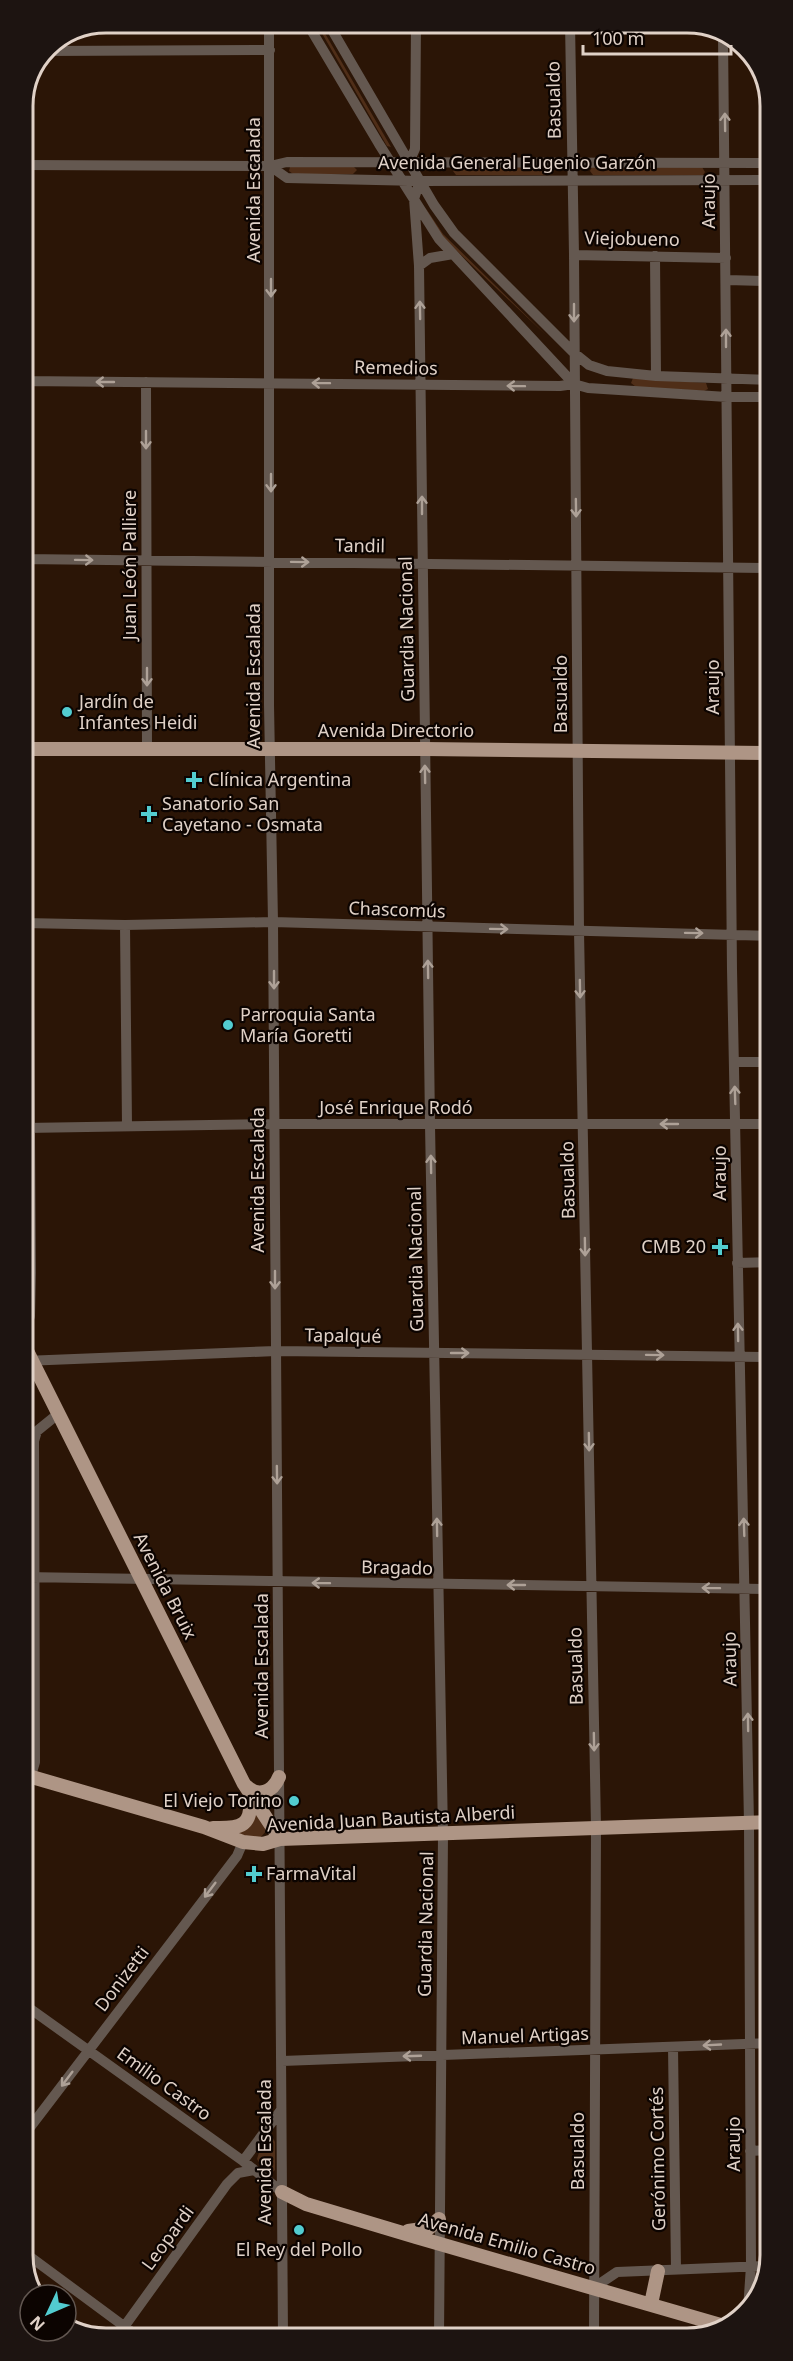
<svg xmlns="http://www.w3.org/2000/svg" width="793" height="2361" viewBox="0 0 793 2361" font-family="'Noto Sans',sans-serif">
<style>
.green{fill:#4f2e18}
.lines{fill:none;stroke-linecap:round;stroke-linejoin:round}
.minor{stroke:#645850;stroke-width:10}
.major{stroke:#ae9585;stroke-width:14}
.oneway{stroke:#aea197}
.poi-dot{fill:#52ccd0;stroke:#0c0401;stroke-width:2}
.labels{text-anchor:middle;stroke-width:4.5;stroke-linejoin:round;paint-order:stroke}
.street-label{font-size:18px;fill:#e0d1c7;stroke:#0c0401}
.poi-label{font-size:18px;fill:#e0d1c7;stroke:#0c0401;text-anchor:start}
.rim{fill:none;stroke:#e0d1c7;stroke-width:3}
</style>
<rect width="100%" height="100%" fill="#2b1506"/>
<path class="green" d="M316,23H319L391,147L387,146Z
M353,166L357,170L353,174H293L289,171L290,167Z
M457,166L551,167L554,171L551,175H456L453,171Z
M592,167H702L705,172L703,175H593L590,171Z
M425,207L443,234L548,337L442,237Z
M633,378L706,383L708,389L704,391L636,387L631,383Z
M256,1813L267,1830L260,1838L231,1835Z
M268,2138H273L275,2142V2170L271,2173L262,2168L257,2159L260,2149Z"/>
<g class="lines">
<path class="minor" d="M269,23V705L273,922L283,2338
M307,23L379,144L439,239L574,384
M328,23L434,205L454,233L574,353L589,365L607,371L656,376L768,380
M570,23L574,255L579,931L596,1828L594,2336
M723,35L732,969L749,1823L751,2266L748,2310
M45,51L270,50
M409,162L415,149L416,23
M23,165L270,166L287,162L768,163
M270,166L287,178L420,181L768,180
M23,179L31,1273L30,1316L24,1333
M420,181L414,199L419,266L430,1125L443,1834L439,2337
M574,255L726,258
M655,256L656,376
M419,266L430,258L453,254
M727,280L768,281
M23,381L560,386L574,384L588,388L727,397H768
M146,382L147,749
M23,559L768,568
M24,923L125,925L273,922L769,936
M125,925L127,1126
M734,1062H769
M25,1128L274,1124H769
M737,1263L769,1262
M24,1361L276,1351L769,1357
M24,1577L770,1589
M25,1796L35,1762L34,1441L37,1431L58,1414
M25,2005L243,2161L282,2192
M673,2047L676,2270
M282,2061L770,2043
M25,2134L237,1856L243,1842
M750,2151L770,2150
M243,2161L281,2110
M25,2253L140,2338
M595,2287L617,2272L767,2266
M116,2338L227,2184L238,2173L254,2170"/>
<path class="major" d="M23,749H425L769,753
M24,1345L244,1784L280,1839
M25,1775L204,1827L243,1842L263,1844L280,1839L770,1822
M246,1786C258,1798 273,1792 279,1777
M213,1828C242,1829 253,1826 250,1794
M282,2192L306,2204L416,2237L724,2326
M408,2231L429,2228L439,2219
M651,2304L658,2271"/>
</g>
<defs><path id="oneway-shaft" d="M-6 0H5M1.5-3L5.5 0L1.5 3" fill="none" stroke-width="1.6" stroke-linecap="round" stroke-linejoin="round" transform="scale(1.5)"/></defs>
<g class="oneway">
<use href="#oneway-shaft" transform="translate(725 122) rotate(-91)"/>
<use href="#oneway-shaft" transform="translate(271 288) rotate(90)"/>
<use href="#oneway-shaft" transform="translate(420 310) rotate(-91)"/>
<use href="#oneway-shaft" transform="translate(574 313) rotate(90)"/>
<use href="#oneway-shaft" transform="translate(726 338) rotate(-90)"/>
<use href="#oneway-shaft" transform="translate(105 382) rotate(-180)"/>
<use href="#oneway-shaft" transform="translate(321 383) rotate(-179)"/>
<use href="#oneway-shaft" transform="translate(516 386) rotate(-179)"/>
<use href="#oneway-shaft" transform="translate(146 440) rotate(90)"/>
<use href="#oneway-shaft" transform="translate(271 483) rotate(90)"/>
<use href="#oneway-shaft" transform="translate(422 505) rotate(-90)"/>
<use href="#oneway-shaft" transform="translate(576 508) rotate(89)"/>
<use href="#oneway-shaft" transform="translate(84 560) rotate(1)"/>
<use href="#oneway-shaft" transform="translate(300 562) rotate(1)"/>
<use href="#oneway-shaft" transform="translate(147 677) rotate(90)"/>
<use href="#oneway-shaft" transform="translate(425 774) rotate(-91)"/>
<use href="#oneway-shaft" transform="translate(499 929) rotate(1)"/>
<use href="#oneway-shaft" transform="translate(694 933) rotate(1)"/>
<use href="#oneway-shaft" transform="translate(428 969) rotate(-91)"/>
<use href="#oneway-shaft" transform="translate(274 980) rotate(90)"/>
<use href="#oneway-shaft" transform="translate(580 989) rotate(89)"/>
<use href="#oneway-shaft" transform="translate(735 1095) rotate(-92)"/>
<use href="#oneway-shaft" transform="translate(669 1124) rotate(180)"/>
<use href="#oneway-shaft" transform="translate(431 1164) rotate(-91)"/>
<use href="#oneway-shaft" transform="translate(585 1247) rotate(89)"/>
<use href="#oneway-shaft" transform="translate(275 1280) rotate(90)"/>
<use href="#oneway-shaft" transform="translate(738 1332) rotate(-91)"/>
<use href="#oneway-shaft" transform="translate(460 1353)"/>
<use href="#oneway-shaft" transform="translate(655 1355) rotate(1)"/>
<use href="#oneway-shaft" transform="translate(589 1442) rotate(89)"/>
<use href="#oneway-shaft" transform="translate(277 1475) rotate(89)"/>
<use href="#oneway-shaft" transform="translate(437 1527) rotate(-91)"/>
<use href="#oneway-shaft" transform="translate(744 1527) rotate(-92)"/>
<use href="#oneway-shaft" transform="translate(321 1583) rotate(-179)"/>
<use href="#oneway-shaft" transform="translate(516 1585) rotate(-180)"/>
<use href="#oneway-shaft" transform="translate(711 1588) rotate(-179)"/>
<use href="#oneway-shaft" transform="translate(748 1722) rotate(-91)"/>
<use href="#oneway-shaft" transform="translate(594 1742) rotate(89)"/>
<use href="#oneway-shaft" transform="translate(210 1890) rotate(127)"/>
<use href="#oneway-shaft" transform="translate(712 2045) rotate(177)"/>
<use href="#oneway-shaft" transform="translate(412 2056) rotate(178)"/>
<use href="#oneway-shaft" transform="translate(67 2079) rotate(127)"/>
</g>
<g class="poi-dot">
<circle cx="67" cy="712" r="6"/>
<path d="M191 771h6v6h6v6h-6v6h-6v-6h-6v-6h6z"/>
<path d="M146 805h6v6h6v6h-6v6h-6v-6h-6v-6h6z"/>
<circle cx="228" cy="1025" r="6"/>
<path d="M717 1238h6v6h6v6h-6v6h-6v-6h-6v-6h6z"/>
<circle cx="294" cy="1801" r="6"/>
<path d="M251 1865h6v6h6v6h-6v6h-6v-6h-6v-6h6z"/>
<circle cx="299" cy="2230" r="6"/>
</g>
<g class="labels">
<g class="street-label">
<text transform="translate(554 100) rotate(-91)" y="6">Basualdo</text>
<text x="517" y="169">Avenida General Eugenio Garzón</text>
<text transform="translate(254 190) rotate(-90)" y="6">Avenida Escalada</text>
<text transform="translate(709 201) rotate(-90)" y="6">Araujo</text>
<text transform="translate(632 239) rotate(1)" y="6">Viejobueno</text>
<text transform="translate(396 368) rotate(1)" y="6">Remedios</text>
<text transform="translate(360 546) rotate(1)" y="6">Tandil</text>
<text transform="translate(130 565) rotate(-90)" y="6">Juan León Palliere</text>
<text transform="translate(407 629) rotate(-91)" y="6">Guardia Nacional</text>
<text transform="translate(254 676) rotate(-90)" y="6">Avenida Escalada</text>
<text transform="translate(713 687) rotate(-90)" y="6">Araujo</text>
<text transform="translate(561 694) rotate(-90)" y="6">Basualdo</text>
<text x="396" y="737">Avenida Directorio</text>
<text transform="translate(397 910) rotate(2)" y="6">Chascomús</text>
<text x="396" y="1114">José Enrique Rodó</text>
<text transform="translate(720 1173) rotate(-90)" y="6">Araujo</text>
<text transform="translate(258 1180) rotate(-90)" y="6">Avenida Escalada</text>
<text transform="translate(568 1180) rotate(-91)" y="6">Basualdo</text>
<text transform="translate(416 1259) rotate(-91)" y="6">Guardia Nacional</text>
<text transform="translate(343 1336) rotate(1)" y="6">Tapalqué</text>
<text transform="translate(397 1568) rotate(1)" y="6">Bragado</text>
<text transform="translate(165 1586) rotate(63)" y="6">Avenida Bruix</text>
<text transform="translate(730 1659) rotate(-91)" y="6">Araujo</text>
<text transform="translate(262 1666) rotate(-90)" y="6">Avenida Escalada</text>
<text transform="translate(576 1666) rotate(-91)" y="6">Basualdo</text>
<text transform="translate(391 1819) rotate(-3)" y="6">Avenida Juan Bautista Alberdi</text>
<text transform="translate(426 1924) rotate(-89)" y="6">Guardia Nacional</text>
<text transform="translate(122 1979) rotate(-53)" y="6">Donizetti</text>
<text transform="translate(525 2036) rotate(-2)" y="6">Manuel Artigas</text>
<text transform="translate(164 2084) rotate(36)" y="6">Emilio Castro</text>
<text transform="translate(734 2144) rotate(-90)" y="6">Araujo</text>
<text transform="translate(578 2151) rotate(-90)" y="6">Basualdo</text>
<text transform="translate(265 2152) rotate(-90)" y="6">Avenida Escalada</text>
<text transform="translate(658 2159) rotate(-91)" y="6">Gerónimo Cortés</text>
<text transform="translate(168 2238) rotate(-54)" y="6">Leopardi</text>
<text transform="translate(507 2244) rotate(16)" y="6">Avenida Emilio Castro</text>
</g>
<g class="poi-label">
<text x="79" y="708">Jardín de<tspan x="79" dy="21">Infantes Heidi</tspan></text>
<text x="208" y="786">Clínica Argentina</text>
<text x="162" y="810">Sanatorio San<tspan x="162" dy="21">Cayetano - Osmata</tspan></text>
<text x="240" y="1021">Parroquia Santa<tspan x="240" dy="21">María Goretti</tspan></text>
<text x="706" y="1253" text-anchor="end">CMB 20</text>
<text x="282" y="1807" text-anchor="end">El Viejo Torino</text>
<text x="266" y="1880">FarmaVital</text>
<text x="299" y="2256" text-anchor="middle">El Rey del Pollo</text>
</g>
</g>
<path d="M0 0H793V2361H0ZM106 33H687A73 73 0 0 1 760 106V2255A73 73 0 0 1 687 2328H106A73 73 0 0 1 33 2255V106A73 73 0 0 1 106 33Z" fill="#1d1411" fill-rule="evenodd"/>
<path class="rim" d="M106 33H687A73 73 0 0 1 760 106V2255A73 73 0 0 1 687 2328H106A73 73 0 0 1 33 2255V106A73 73 0 0 1 106 33Z"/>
<g transform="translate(48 2313) rotate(226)"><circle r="28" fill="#0c0401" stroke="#615650" stroke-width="1.5"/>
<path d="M0-4.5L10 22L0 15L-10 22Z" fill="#52ccd0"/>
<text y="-9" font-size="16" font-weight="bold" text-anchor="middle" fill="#e0d1c7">N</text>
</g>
<path d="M583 45v9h148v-9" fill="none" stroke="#e0d1c7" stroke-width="3"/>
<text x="592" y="45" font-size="18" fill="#e0d1c7" stroke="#0c0401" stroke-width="4.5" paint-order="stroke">100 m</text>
</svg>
